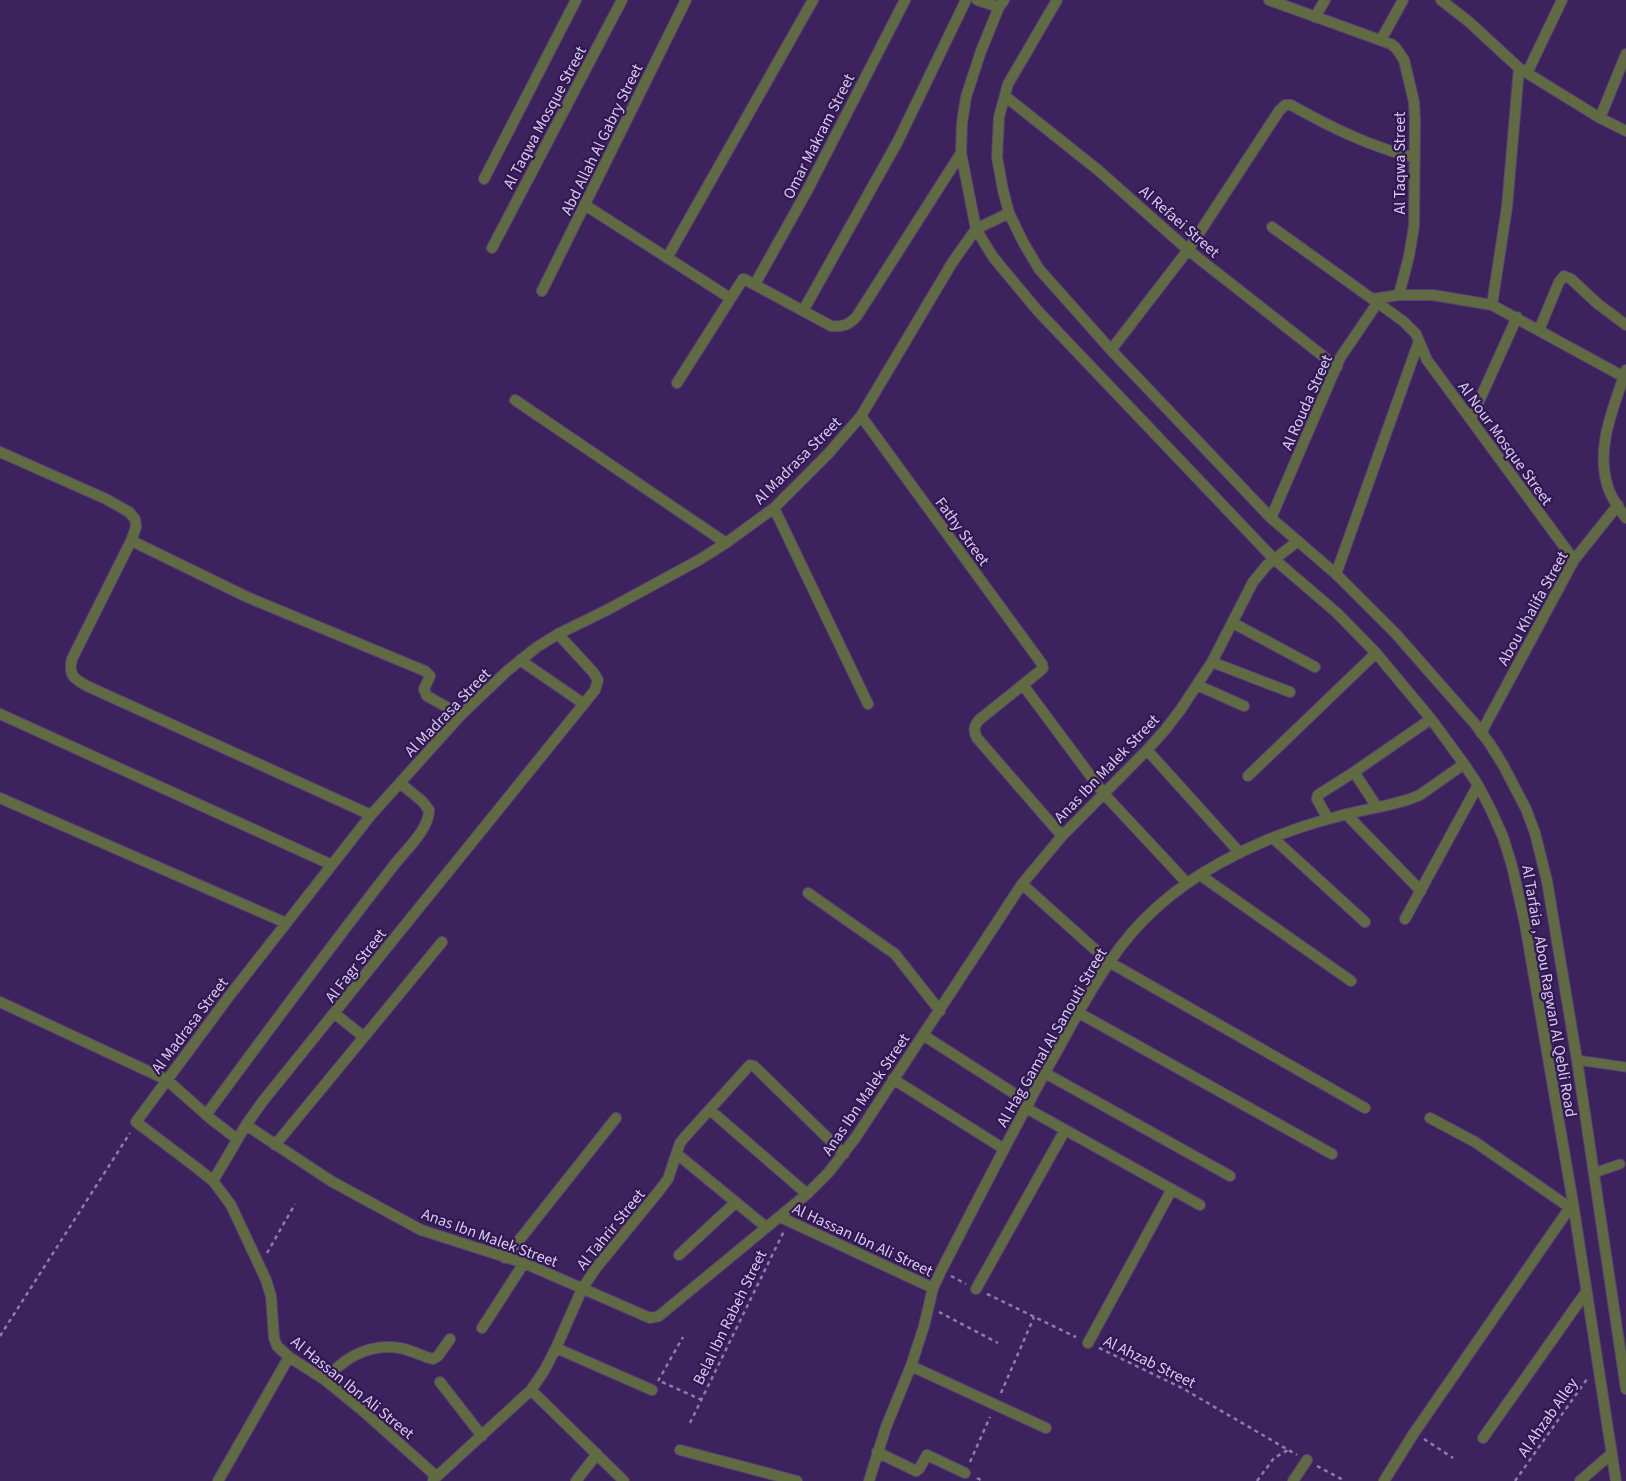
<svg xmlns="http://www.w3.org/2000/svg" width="1626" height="1481" viewBox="0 0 1626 1481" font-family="'Source Sans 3',sans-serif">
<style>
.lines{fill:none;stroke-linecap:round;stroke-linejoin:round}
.service-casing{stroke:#584177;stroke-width:11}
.minor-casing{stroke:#584177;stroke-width:12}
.tertiary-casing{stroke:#584177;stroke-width:12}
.path{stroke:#8e7caa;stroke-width:2.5;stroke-dasharray:4 4;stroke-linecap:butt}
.service{stroke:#606b41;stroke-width:9}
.minor{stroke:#606b41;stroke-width:10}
.tertiary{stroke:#606b41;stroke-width:10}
.labels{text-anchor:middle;stroke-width:4.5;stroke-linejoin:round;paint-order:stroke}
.street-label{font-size:16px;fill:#d7cbef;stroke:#321852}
</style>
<rect width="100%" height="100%" fill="#3c235d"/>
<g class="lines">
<defs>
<path id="service" d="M1577,1060L1626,1067
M1594,1173L1620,1164"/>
<path id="minor" d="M977,0L999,7
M1004,0L999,7L981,51L966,97L962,123L961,153L976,229L993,257L1037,310L1274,559L1337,613L1376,653L1431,719L1464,764L1478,785L1491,810L1503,837L1512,866L1525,924L1573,1203L1616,1481
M1057,0L1008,84L999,117L997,157L1003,190L1009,213L1023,242L1039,269L1111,350L1271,518L1336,574L1396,634L1475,724L1490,744L1503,765L1526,809L1535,833L1547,881L1577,1060L1626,1389
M1269,0L1391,44L1396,48L1404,60L1414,102L1415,120L1414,226L1409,256L1399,295
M1441,0L1468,21L1519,68L1600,118L1626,131
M1315,17L1325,0
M1381,40L1403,0
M1527,73L1562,0
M1005,96L1098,170L1188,250L1337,367
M1600,118L1626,54
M484,179L576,0
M585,205L730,298
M1272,227L1403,321L1416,334L1427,360L1574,560
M492,248L622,0
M667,258L813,0
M755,284L807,191L905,0
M542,291L686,0
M1373,299L1399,295H1433L1492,305L1624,377
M1492,305L1507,207L1519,68
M803,311L898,141L966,0
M1539,330L1559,282L1564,276L1571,279L1598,304L1626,325
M1111,350L1188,250L1279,111L1285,105H1291C1332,128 1369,146 1415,158
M677,383L743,279L746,280L831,326C843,327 849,325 857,316L961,153
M515,400L726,543
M861,416L1042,664L1043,668L1040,671L979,720C974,726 973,730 977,738L1062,836
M1471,419L1517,317
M0,452L106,499L129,512L135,519L136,527L131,541L136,543L247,597L425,671L430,676L424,689L427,696L461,715
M774,508L868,704
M1271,518L1340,358L1378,302
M131,541L72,659C68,675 74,679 87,686L371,815
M1336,574L1419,341
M1233,623L1315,667
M520,660L584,704
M1212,662L1290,692
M1023,685L1104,794L1187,883
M1197,685L1244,706
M0,714L332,865
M1481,733L1574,560L1618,505
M1147,750L1240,853
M1354,772L1377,807
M1248,776L1376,653
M0,798L286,923
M1346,814L1421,891
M1328,819L1317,799L1318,795L1354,772L1431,719
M1273,838L1365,922
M1200,875L1351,981
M1022,884L1109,962L1365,1108
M808,893L895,954L940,1011
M1405,919L1478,785
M0,1002L167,1080L211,1119L237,1139
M1079,1013L1332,1154
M923,1035L1029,1103
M364,1037L442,942
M1045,1073L1230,1176
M893,1079L1004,1149
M1026,1108L1200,1205
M710,1110L807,1194
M206,1115C267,1032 328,950 391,869C403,852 429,831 429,810L422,801L400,783
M1430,1118L1475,1142L1569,1207
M246,1125L331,1181L421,1230L524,1263L650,1318L659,1316L807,1194L829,1172L856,1137L1022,884L1062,836L1147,750L1165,730L1181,709L1212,662L1253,582L1267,565L1298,541
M275,1145L364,1037L334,1013L595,690L598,680L593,672L558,634
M677,1154L766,1227
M213,1181L246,1125L263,1101L334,1013
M780,1217L933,1288
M679,1255L736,1202
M505,1258L616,1118
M976,1289L1065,1130
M482,1328L524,1263
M1088,1343L1172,1189
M556,1348L652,1390
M911,1366L1046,1428
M325,1380C344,1358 369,1343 400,1348C411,1350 422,1356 433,1359L438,1356L450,1339
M440,1382L482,1436
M531,1390L624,1481
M1483,1438L1586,1292
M680,1450L797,1481
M877,1452L916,1471L919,1469L927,1455L965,1473
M436,1476L363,1411L325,1380L289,1357L277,1346L274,1338L271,1296L266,1280L231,1205L213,1181L197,1168L136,1122L230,995L371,815L461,715L507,671L537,647L558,634L607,610L699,560L726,543L774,508L828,454L861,416L952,263L976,229L1009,213
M433,1480L531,1390L544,1371L556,1348L582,1289L596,1268L659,1191L668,1179L680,1143L684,1138L748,1067L750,1065L754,1066L844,1154
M218,1481L289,1357
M576,1481L597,1454
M869,1481L886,1427L911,1366L924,1326L933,1288L941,1271C976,1203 1011,1134 1048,1067C1068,1032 1086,996 1109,963C1137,920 1176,887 1220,863C1256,843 1296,827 1336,817C1360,810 1386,807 1410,799L1420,795L1464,764
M1293,1481L1307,1460
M1384,1481L1414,1433L1573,1203
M1580,1481L1611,1454"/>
<path id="tertiary" d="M1626,370C1614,407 1596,445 1607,484C1610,496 1619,509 1626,518"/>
</defs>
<use href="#service" class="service-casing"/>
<use href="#minor" class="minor-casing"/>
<use href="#tertiary" class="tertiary-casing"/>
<path class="path" d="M267,1253L295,1204
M951,1276L966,1284
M987,1294L1076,1337
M939,1312L998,1343
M0,1336L130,1133
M1099,1348L1182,1388L1297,1455
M658,1381L683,1337
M662,1382L702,1400
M1001,1393L1034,1317
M690,1423L784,1231
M1424,1439L1453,1458
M970,1462L990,1417
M1317,1466L1345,1481
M977,1478L983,1481
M1257,1481L1274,1458L1288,1450
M1515,1481L1587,1379"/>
<use href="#service" class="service"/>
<use href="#minor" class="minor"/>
<use href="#tertiary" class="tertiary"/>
</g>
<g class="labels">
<g class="street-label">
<text transform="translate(544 117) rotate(-62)" y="6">Al Taqwa Mosque Street</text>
<text transform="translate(818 136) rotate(-63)" y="6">Omar Makram Street</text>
<text transform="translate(601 139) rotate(-64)" y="6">Abd Allah Al Gabry Street</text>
<text transform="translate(1399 163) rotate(-90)" y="6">Al Taqwa Street</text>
<text transform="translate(1180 221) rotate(41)" y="6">Al Refaei Street</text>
<text transform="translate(1306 402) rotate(-66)" y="6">Al Rouda Street</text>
<text transform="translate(1506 443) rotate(54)" y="6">Al Nour Mosque Street</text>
<text transform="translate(797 460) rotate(-45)" y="6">Al Madrasa Street</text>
<text transform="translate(963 531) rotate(54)" y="6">Fathy Street</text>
<text transform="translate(1532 608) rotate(-61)" y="6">Abou Khalifa Street</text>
<text transform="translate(447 712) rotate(-46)" y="6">Al Madrasa Street</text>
<text transform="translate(1106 768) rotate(-46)" y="6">Anas Ibn Malek Street</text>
<text transform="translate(355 965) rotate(-52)" y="6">Al Fagr Street</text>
<text transform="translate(1550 991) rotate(80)" y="6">Al Tarfaia , Abou Ragwan Al Qebli Road</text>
<text transform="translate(189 1025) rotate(-53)" y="6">Al Madrasa Street</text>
<text transform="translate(1051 1037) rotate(-60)" y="6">Al Hag Gamal Al Sanouti Street</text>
<text transform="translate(865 1094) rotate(-56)" y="6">Anas Ibn Malek Street</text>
<text transform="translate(610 1229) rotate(-51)" y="6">Al Tahrir Street</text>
<text transform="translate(490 1237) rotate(20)" y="6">Anas Ibn Malek Street</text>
<text transform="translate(863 1239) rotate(25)" y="6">Al Hassan Ibn Ali Street</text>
<text transform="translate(729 1317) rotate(-64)" y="6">Belal Ibn Rabeh Street</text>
<text transform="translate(1150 1361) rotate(26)" y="6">Al Ahzab Street</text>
<text transform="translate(353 1387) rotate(39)" y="6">Al Hassan Ibn Ali Street</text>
<text transform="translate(1547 1417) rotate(-55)" y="6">Al Ahzab Alley</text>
</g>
</g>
</svg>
